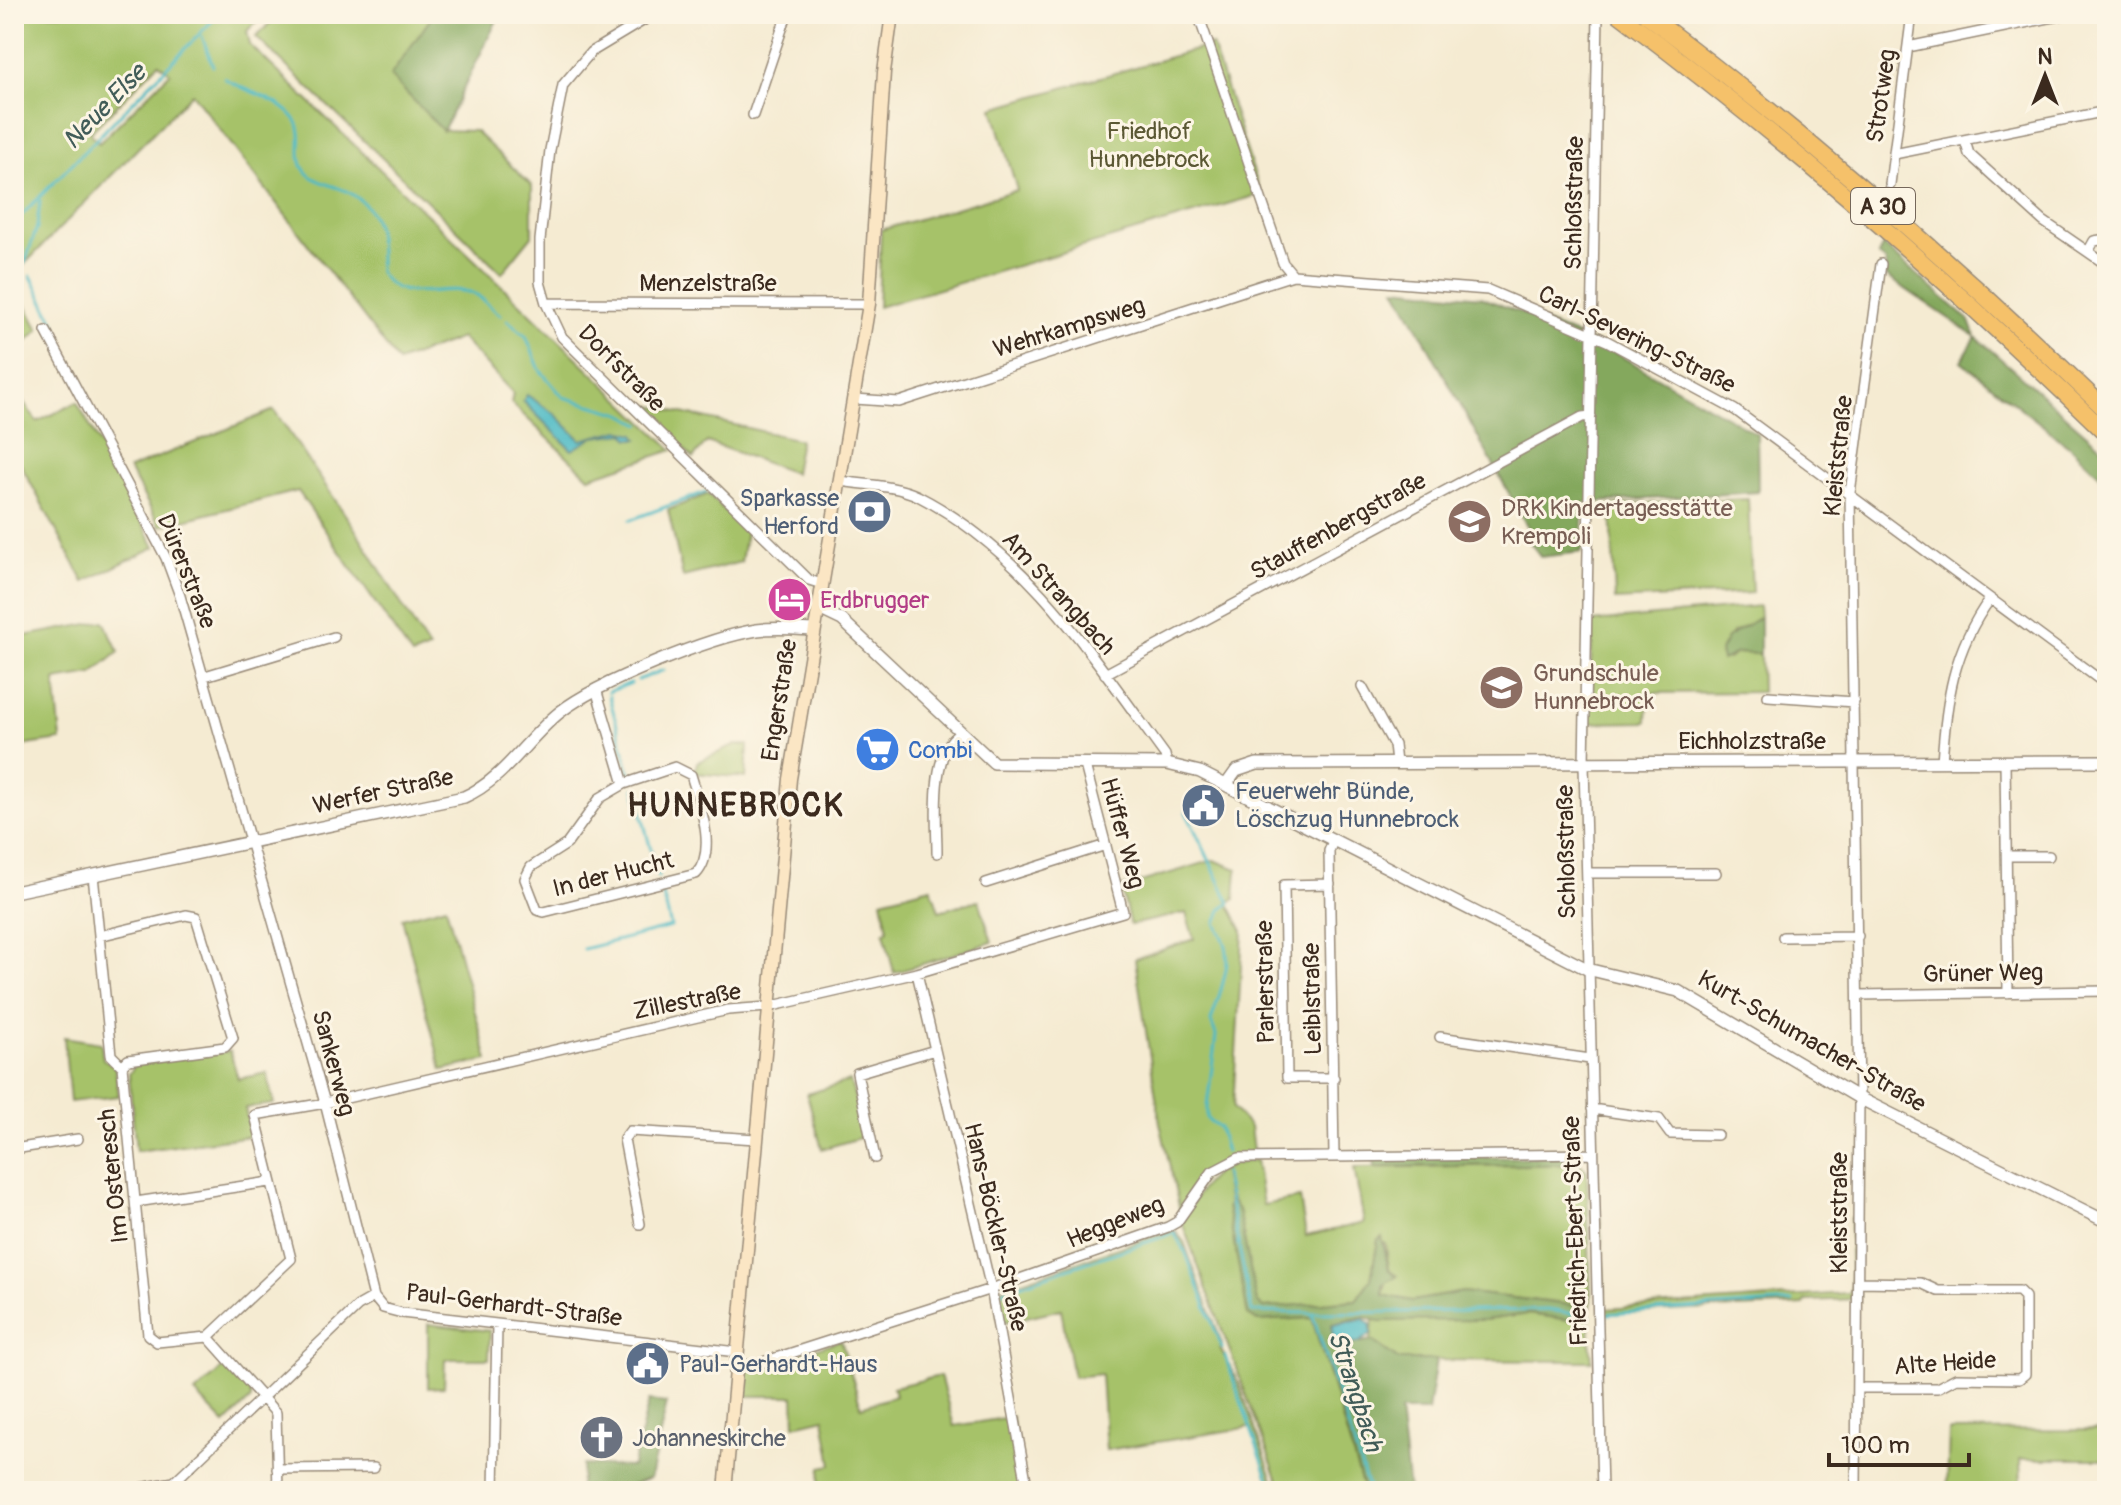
<svg xmlns="http://www.w3.org/2000/svg" width="2121" height="1505" viewBox="0 0 2121 1505" font-family="Pangolin,sans-serif">
<style>
.green{fill:#a6c269;stroke:#707644;stroke-width:2;fill-rule:evenodd}
.forest{fill:#84a85d;stroke:#60693e;stroke-width:2}
.water{fill:#4cbac5;stroke:#447272;stroke-width:2}
.lines{fill:none;stroke-linecap:round;stroke-linejoin:round}
.stream{stroke:#4cbac5;stroke-width:3}
.minor-casing{stroke:#988a78;stroke-width:12}
.tertiary-casing{stroke:#988a78;stroke-width:14}
.secondary-casing{stroke:#988a78;stroke-width:15}
.motorway-casing{stroke:#988a78;stroke-width:19}
.minor{stroke:#fff;stroke-width:9}
.tertiary{stroke:#fff;stroke-width:11}
.secondary{stroke:#fbe6c4;stroke-width:12}
.motorway{stroke:#f5c16b;stroke-width:16}
.labels{text-anchor:middle;stroke-width:6;stroke-linejoin:round;paint-order:stroke}
.shield{fill:#fcf5e5;stroke:#75675a;stroke-width:2}
.shield-label{font-size:22px;font-weight:bold;fill:#3b2a1e}
.street-label{font-size:24px;fill:#3b2a1e;stroke:#fcf5e5}
.park-label{font-size:24px;fill:#5b5834;stroke:#fcf5e5}
.service-label{font-size:24px;fill:#4e5e75;stroke:#fcf5e5;text-anchor:start}
.education-label{font-size:24px;fill:#785e54;stroke:#fcf5e5;text-anchor:start}
.hotel-label{font-size:24px;fill:#b23c85;stroke:#fcf5e5;text-anchor:start}
.shop-label{font-size:24px;fill:#366cbe;stroke:#fcf5e5;text-anchor:start}
.worship-label{font-size:24px;fill:#5b616d;stroke:#fcf5e5;text-anchor:start}
.water-label{font-size:26px;font-style:italic;fill:#415c58;stroke:#fcf5e5}
.district-label{font-size:32px;font-weight:bold;letter-spacing:2px;fill:#3b2a1e;stroke:#fcf5e5}
</style>
<rect width="100%" height="100%" fill="#fcf5e5"/>
<filter id="ink" filterUnits="userSpaceOnUse"><feTurbulence type="fractalNoise" baseFrequency=".0125" numOctaves="2"/><feDisplacementMap in="SourceGraphic" scale="16" xChannelSelector="R" yChannelSelector="G"/><feConvolveMatrix kernelMatrix="1 2 1 2 8 2 1 2 1" color-interpolation-filters="sRGB"/></filter>
<filter id="wash" filterUnits="userSpaceOnUse"><feTurbulence type="fractalNoise" baseFrequency=".006" numOctaves="4" result="noise"/><feDisplacementMap in="SourceGraphic" scale="32" xChannelSelector="R" yChannelSelector="G"/><feGaussianBlur stdDeviation="1.8" result="paint"/><feColorMatrix in="noise" values="0 0 0 0 0 0 0 0 0 0 0 0 0 0 0 0 0 1.4 0 .05"/><feComposite in="paint" operator="in"/></filter>
<g filter="url(#wash)">
<rect width="100%" height="100%" fill="#f5ebd2"/>
<path class="green" d="M14,14H264L247,31L250,45L673,450L589,477L511,403L513,393L461,338L398,362L192,93L14,275ZM159,63L170,73L99,143L90,133Z
M279,14H434L391,76L443,130L475,131L532,186V236L502,273L256,37Z
M1212,45L1261,194L878,307L881,230L1017,190L993,108Z
M14,282L39,330L14,353Z
M14,388L37,422L77,402L155,547L84,582L14,452Z
M638,403L800,440L794,473L707,442L693,458Z
M274,410L355,529L429,649L412,656L298,491L160,526L129,469Z
M708,494L746,532L741,562L683,577L668,510Z
M1748,499L1752,593L1615,600L1611,505Z
M1759,606L1760,617L1748,627L1732,633L1720,655L1728,659L1737,653L1760,654L1761,692L1648,693L1647,722L1588,723L1593,622Z
M104,621L119,652L92,674L55,680L61,740L14,747V638Z
M736,745H748L746,778L695,773L697,762Z
M1214,860L1237,869L1235,899L1228,902L1243,931L1233,1108L1250,1127L1253,1151L1210,1170L1180,1211L1160,1123L1135,959L1194,939L1186,913L1130,925L1121,888Z
M931,887L939,911L979,900L992,942L894,973L884,932L888,929L882,900Z
M446,906L488,1060L442,1070L402,918Z
M64,1037L101,1043L103,1059L115,1067L119,1096L70,1102Z
M230,1051L238,1079L267,1073L274,1104L245,1108L251,1136L136,1151L129,1074L136,1064Z
M850,1081L866,1136L822,1149L807,1094Z
M1256,1160L1263,1205L1300,1198L1306,1236L1364,1223L1354,1168L1580,1164L1587,1171L1591,1307L1463,1292L1412,1301L1383,1295L1389,1270L1386,1244L1378,1240L1371,1279L1356,1300L1264,1308L1257,1302L1238,1210L1231,1200L1223,1171L1248,1315L1258,1321L1312,1318L1364,1491H1282L1181,1220C1207,1183 1208,1166 1256,1160Z
M1600,1216L1606,1309L1848,1293L1851,1288L1850,1218H1853L1854,1299L1805,1301L1804,1305L1603,1314Z
M1173,1229L1184,1242L1222,1344L1220,1348L1239,1384L1277,1491H1272L1251,1427L1106,1450L1101,1374L1073,1377L1061,1309L1001,1323L996,1299L999,1289Z
M1529,1314L1570,1320L1588,1317L1592,1361L1399,1360L1371,1340L1373,1320H1485Z
M428,1324L490,1331L489,1359H445L444,1387L428,1388Z
M841,1340L861,1407L895,1396L893,1387L940,1376L954,1426L1012,1417L1023,1491H819L821,1467L832,1465L824,1418L795,1425L794,1396H742L743,1372Z
M225,1366L250,1391L251,1399L225,1424L195,1393Z
M2107,1430V1459H2020L2021,1487L2065,1491H1947L1949,1431Z"/>
<path class="forest" d="M434,14H500L443,131L390,76Z
M1883,245L1970,321L1976,337L2107,452V482L2070,447L1961,361L1976,337L1885,275L1886,262L1878,255Z
M1396,288L1481,297L1601,345L1757,434L1758,492L1583,503L1582,552L1541,557L1528,540L1533,537Z
M1760,617V654L1737,653L1722,660L1720,651L1727,638Z
M1575,1157L1580,1164L1375,1167L1374,1158Z
M1231,1200L1238,1210L1257,1302L1264,1308L1356,1300L1371,1279L1378,1240L1382,1237L1389,1270L1397,1276L1383,1284V1295L1412,1301L1463,1292L1587,1307L1588,1317L1570,1320L1529,1314L1485,1320L1379,1321L1363,1317L1332,1324V1338L1342,1347L1371,1340L1399,1360H1436L1428,1411H1400L1409,1491H1364L1312,1318L1258,1321L1248,1315L1227,1207Z
M649,1401L667,1403L650,1478L617,1491H579L583,1465L632,1467Z"/>
<path class="water" d="M527,395L555,414L581,440L620,430L635,434L638,439H630L625,433L594,437L572,450L523,401Z
M1364,1319L1371,1325V1334L1358,1343L1343,1345L1332,1336L1333,1325Z"/>
<g class="lines">
<path class="stream" d="M202,36L213,66
M224,78C245,92 283,99 297,122C306,139 292,160 309,175C318,183 336,186 348,192C382,209 379,241 379,272C400,307 440,283 472,293C482,296 491,309 501,315
M14,223L219,14
M25,263L37,227L40,201
M31,276L56,326
M507,320L526,336L540,370L563,397L622,414L641,424
M630,520L706,492
M638,680L664,670
M608,692L631,683
M609,696L631,777
M635,789L658,877
M1186,812L1230,903L1221,910L1216,923C1220,933 1226,940 1227,952C1229,970 1217,1002 1211,1021L1216,1035L1207,1107V1119L1219,1127L1226,1152
M583,949L671,927L661,887
M1224,1172L1252,1312L1312,1313L1369,1491
M1002,1291L1174,1233L1185,1251L1222,1348
M998,1296L1003,1323
M1314,1313L1548,1310L1590,1316
M1605,1314L1793,1302
M1225,1356L1273,1491"/>
</g>
</g>
<g filter="url(#ink)">
<g class="lines">
<defs>
<path id="minor" d="M654,14L591,52L563,85L550,150L540,240V282L546,303L562,337L809,580L822,584
M1198,14L1283,263L1293,275L1488,290L1607,341L1735,410L2107,685
M1598,14L1584,764L1602,1491
M1908,47L2068,14
M753,115L787,14
M1965,141L1969,154L2043,221L2107,265
M1894,154L2107,111
M1890,184L1912,14
M2088,252L2094,241L2107,239
M546,303L869,304
M46,331L166,558L180,596L325,1103L374,1297L383,1308L402,1313L737,1352
M855,399L899,402L1293,275
M840,481C865,485 895,485 918,496C1026,551 1096,661 1165,755L1167,764
M1105,674L1582,417L1591,416
M205,676L334,637
M1362,687L1394,745L1396,763
M596,689L624,784
M1768,696L1854,702
M2005,761L2008,993
M1942,762C1946,701 1953,650 1990,599
M675,767L691,775C699,802 718,851 696,874L544,912L537,910L525,879L531,867L567,844L600,798L624,784Z
M1333,841L1329,851L1334,1156
M937,853C937,821 929,752 960,733
M2008,856H2049
M1587,873H1716
M93,875L111,1055L122,1066L148,1335L157,1342L208,1337L276,1413L278,1491
M986,883L1106,845
M1330,884L1284,885L1287,1078H1334
M99,936L186,915L196,917L233,1038L225,1047L128,1060L122,1066
M1783,937L1858,936
M917,973L991,1289L1028,1491
M1859,995L2107,991
M1440,1037L1590,1059
M1592,1109L1659,1119L1670,1134L1717,1135
M14,1149L78,1139
M875,1158L857,1073L935,1050
M136,1202L270,1182
M640,1224L624,1139L630,1131L756,1139
M208,1337L291,1259L255,1115L325,1103L728,1010L768,1007L917,973L1123,912L1085,765
M736,1366L757,1364L991,1289L1168,1227L1177,1222L1212,1172L1239,1158L1593,1154
M1858,1388H1937L1956,1378L2019,1379L2025,1374V1297L2019,1291H1938L1921,1283L1858,1282
M277,1469L374,1468
M124,1491L174,1482L358,1306L374,1297
M494,1491L497,1325
M1856,1491L1859,1098L1850,493L1881,264"/>
<path id="tertiary" d="M817,608L842,620L994,763L1167,764L1200,772L1587,969L1678,991L1859,1098L2107,1222
M1226,785L1236,771L1257,764L2107,761
M14,892L464,797C505,779 526,739 560,712C597,683 710,637 757,630C776,627 794,629 812,630"/>
<path id="secondary" d="M725,1491L790,779L869,304L884,72L892,14"/>
<path id="motorway" d="M1619,14C1791,143 1953,284 2107,434
M1646,14C1808,136 1961,270 2107,411"/>
</defs>
<use href="#minor" class="minor-casing"/>
<use href="#tertiary" class="tertiary-casing"/>
<use href="#secondary" class="secondary-casing"/>
<use href="#motorway" class="motorway-casing"/>
<use href="#minor" class="minor"/>
<use href="#tertiary" class="tertiary"/>
<use href="#secondary" class="secondary"/>
<use href="#motorway" class="motorway"/>
</g>
</g>
<defs>
<symbol id="bank-disc" viewBox="-11 -11 22 22"><circle r="9.5" fill="#5c6f8a" stroke="#fcf5e5"/><path d="M-6-4H6V4H-6ZM0-2.3a2.3 2.3 0 1 0 0 4.6a2.3 2.3 0 1 0 0-4.6Z" fill="#fff"/></symbol>
<symbol id="school-disc" viewBox="-11 -11 22 22"><circle r="9.5" fill="#8d6e63" stroke="#fcf5e5"/><path d="M0-5L7-2L0 1L-7-2ZM-4 1L0 2.5L4 1V4Q0 6-4 4Z" fill="#fff"/></symbol>
<symbol id="hotel-disc" viewBox="-11 -11 22 22"><circle r="9.5" fill="#d1479c" stroke="#fcf5e5"/><path d="M-6-4.5h1.5V1H6V5H4.5V3h-9V5H-6ZM-4 0a1.8 1.8 0 1 1 3.6 0ZM.5 0V-2.5h3Q6-2.5 6 0Z" fill="#fff"/></symbol>
<symbol id="supermarket-disc" viewBox="-11 -11 22 22"><circle r="9.5" fill="#3f7fe0" stroke="#fcf5e5"/><path d="M-6-5.5h2.5l.6 2H6L4.5 2H-2.5L-4.4-4H-6ZM-1.5 3.2a1.3 1.3 0 1 0 .1 0ZM3 3.2a1.3 1.3 0 1 0 .1 0Z" fill="#fff"/></symbol>
<symbol id="civic-disc" viewBox="-11 -11 22 22"><circle r="9.5" fill="#5c6f8a" stroke="#fcf5e5"/><path d="M-.6-6.5H3V-4.5H.6V-3L4-1V1h2V6H-6V1h2V-1L-.6-3ZM-1.2 2.5V6h2.4V2.5Z" fill="#fff"/></symbol>
<symbol id="church-disc" viewBox="-11 -11 22 22"><circle r="9.5" fill="#6b7280" stroke="#fcf5e5"/><path d="M-1.2-6h2.4v3.5h3.3v2.4h-3.3V6h-2.4V-.1h-3.3v-2.4h3.3Z" fill="#fff"/></symbol>
</defs>
<g fill-rule="evenodd">
<use href="#bank-disc" x="844" y="486" width="51" height="51"/>
<use href="#school-disc" x="1444" y="496" width="51" height="51"/>
<use href="#hotel-disc" x="764" y="574" width="51" height="51"/>
<use href="#school-disc" x="1476" y="662" width="51" height="51"/>
<use href="#supermarket-disc" x="852" y="724" width="51" height="51"/>
<use href="#civic-disc" x="1178" y="780" width="51" height="51"/>
<use href="#civic-disc" x="622" y="1338" width="51" height="51"/>
<use href="#church-disc" x="576" y="1412" width="51" height="51"/>
</g>
<g class="labels">
<rect class="shield" x="1851" y="188" width="64" height="36" rx="6"/>
<g class="shield-label">
<text x="1883" y="214">A 30</text>
</g>
<g class="street-label">
<text transform="translate(1881 96) rotate(-82)" y="8">Strotweg</text>
<text transform="translate(1574 203) rotate(-89)" y="8">Schloßstraße</text>
<text x="708" y="291">Menzelstraße</text>
<text transform="translate(1069 327) rotate(-17)" y="8">Wehrkampsweg</text>
<text transform="translate(1637 339) rotate(26)" y="8">Carl-Severing-Straße</text>
<text transform="translate(622 368) rotate(45)" y="8">Dorfstraße</text>
<text transform="translate(1838 456) rotate(-84)" y="8">Kleiststraße</text>
<text transform="translate(1338 526) rotate(-29)" y="8">Stauffenbergstraße</text>
<text transform="translate(187 571) rotate(68)" y="8">Dürerstraße</text>
<text transform="translate(1059 593) rotate(48)" y="8">Am Strangbach</text>
<text transform="translate(779 700) rotate(-81)" y="8">Engerstraße</text>
<text x="1752" y="749">Eichholzstraße</text>
<text transform="translate(383 791) rotate(-12)" y="8">Werfer Straße</text>
<text transform="translate(1123 833) rotate(75)" y="8">Hüffer Weg</text>
<text transform="translate(1566 852) rotate(-91)" y="8">Schloßstraße</text>
<text transform="translate(613 874) rotate(-14)" y="8">In der Hucht</text>
<text transform="translate(1983 973) rotate(-1)" y="8">Grüner Weg</text>
<text transform="translate(1265 982) rotate(-91)" y="8">Parlerstraße</text>
<text transform="translate(1312 999) rotate(-91)" y="8">Leiblstraße</text>
<text transform="translate(687 1001) rotate(-11)" y="8">Zillestraße</text>
<text transform="translate(1812 1041) rotate(30)" y="8">Kurt-Schumacher-Straße</text>
<text transform="translate(334 1063) rotate(75)" y="8">Sankerweg</text>
<text transform="translate(113 1176) rotate(-96)" y="8">Im Osteresch</text>
<text transform="translate(1839 1213) rotate(-90)" y="8">Kleiststraße</text>
<text transform="translate(1115 1222) rotate(-22)" y="8">Heggeweg</text>
<text transform="translate(996 1227) rotate(77)" y="8">Hans-Böckler-Straße</text>
<text transform="translate(1575 1231) rotate(-92)" y="8">Friedrich-Ebert-Straße</text>
<text transform="translate(514 1305) rotate(7)" y="8">Paul-Gerhardt-Straße</text>
<text transform="translate(1945 1363) rotate(-4)" y="8">Alte Heide</text>
</g>
<g class="park-label">
<text x="1149" y="139">Friedhof<tspan x="1149" dy="28">Hunnebrock</tspan></text>
</g>
<g class="service-label">
<text x="839" y="506" text-anchor="end">Sparkasse<tspan x="839" dy="28">Herford</tspan></text>
<text x="1235" y="799">Feuerwehr Bünde,<tspan x="1235" dy="28">Löschzug Hunnebrock</tspan></text>
<text x="679" y="1372">Paul-Gerhardt-Haus</text>
</g>
<g class="education-label">
<text x="1501" y="516">DRK Kindertagesstätte<tspan x="1501" dy="28">Krempoli</tspan></text>
<text x="1533" y="681">Grundschule<tspan x="1533" dy="28">Hunnebrock</tspan></text>
</g>
<g class="hotel-label">
<text x="820" y="608">Erdbrugger</text>
</g>
<g class="shop-label">
<text x="908" y="758">Combi</text>
</g>
<g class="worship-label">
<text x="632" y="1446">Johanneskirche</text>
</g>
<g class="water-label">
<text transform="translate(104 106) rotate(-46)" y="9">Neue Else</text>
<text transform="translate(1356 1391) rotate(72)" y="9">Strangbach</text>
</g>
<g class="district-label">
<text x="736" y="816">HUNNEBROCK</text>
</g>
</g>
<rect width="2121" height="1505" fill="none" stroke="#fcf5e5" stroke-width="48"/>
<g transform="translate(2045 76)" stroke="#fcf5e5" stroke-width="6" paint-order="stroke">
<path d="M0-6L14 30L0 20L-14 30Z" fill="#3b2a1e"/>
<text y="-12" font-size="22" font-weight="bold" text-anchor="middle" fill="#3b2a1e">N</text>
</g>
<path d="M1829 1453v12h140v-12" fill="none" stroke="#3b2a1e" stroke-width="4"/>
<text x="1841" y="1453" font-size="24" fill="#3b2a1e" stroke="#fcf5e5" stroke-width="6" paint-order="stroke">100 m</text>
</svg>
